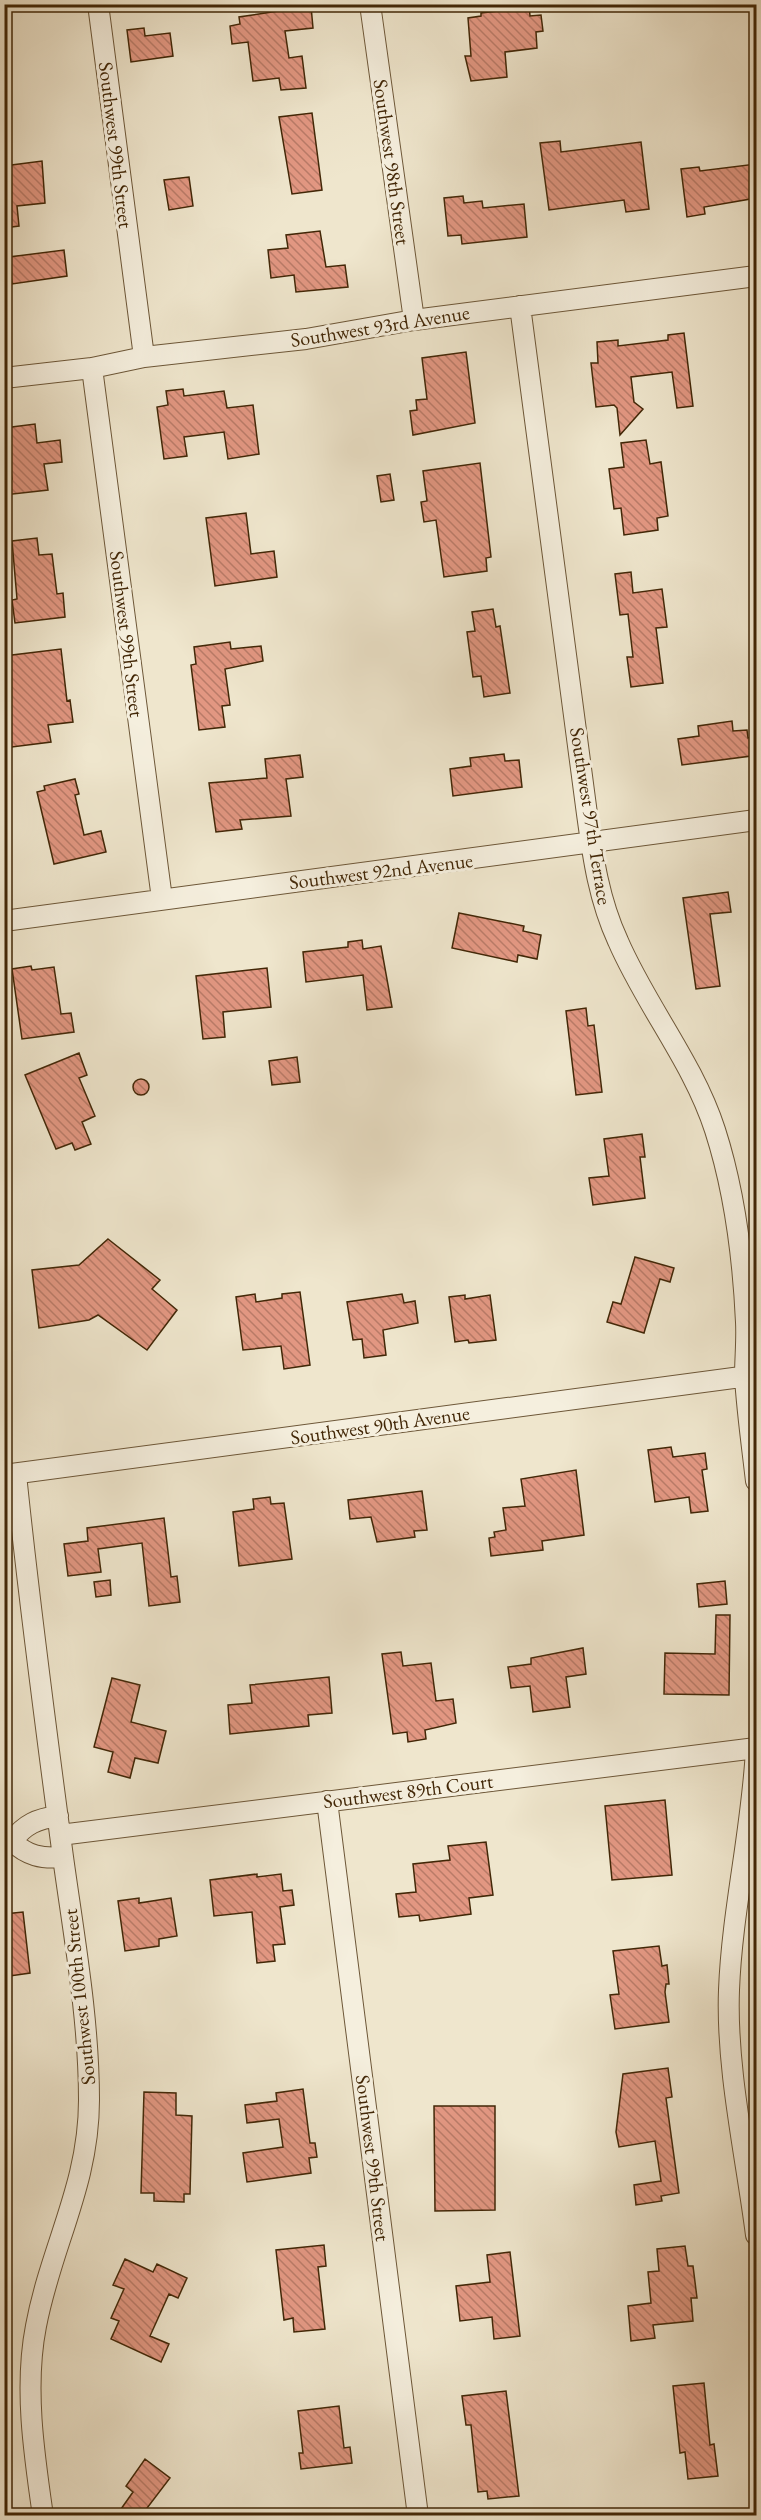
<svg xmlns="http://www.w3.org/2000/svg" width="761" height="2520" viewBox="0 0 761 2520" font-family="'EB Garamond',serif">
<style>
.building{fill:url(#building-back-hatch);stroke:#422707;stroke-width:1.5}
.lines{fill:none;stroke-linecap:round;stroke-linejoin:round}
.minor-casing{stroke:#6d5738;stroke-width:22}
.minor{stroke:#f5efde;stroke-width:20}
.labels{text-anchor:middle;stroke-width:6;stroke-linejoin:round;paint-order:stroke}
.street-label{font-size:20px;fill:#422707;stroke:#f5efde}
</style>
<defs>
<pattern id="building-back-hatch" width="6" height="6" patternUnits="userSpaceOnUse" patternTransform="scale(1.5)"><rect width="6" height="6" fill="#e29782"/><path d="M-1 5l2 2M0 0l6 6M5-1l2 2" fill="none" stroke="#b97b68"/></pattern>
</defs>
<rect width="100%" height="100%" fill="#efe6cd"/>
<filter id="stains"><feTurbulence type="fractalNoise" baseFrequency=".00333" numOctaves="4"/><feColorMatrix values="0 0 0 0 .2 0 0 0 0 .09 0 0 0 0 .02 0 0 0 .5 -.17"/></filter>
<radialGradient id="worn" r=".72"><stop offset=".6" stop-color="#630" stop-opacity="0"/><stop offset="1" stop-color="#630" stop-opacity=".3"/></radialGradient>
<path class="building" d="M505,4H529L530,16L541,15L543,31L536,32L537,48L505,52L507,77L471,81L465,56H471L468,18L481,16V13L506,10Z
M311,6L313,28L285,31L289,58L302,56L306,88L281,90L279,78L253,81L248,42L232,44L230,26L240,24L239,17Z
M144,28L145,36L170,33L173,56L131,62L127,30Z
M312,113L322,190L292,194L279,117Z
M560,141L561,152L641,142L649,209L626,212L624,200L549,210L540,143Z
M42,161L45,203L17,206L19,226L4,228V166Z
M756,164V198L704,207L705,214L687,217L681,169L699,167L700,171Z
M189,177L193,206L169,210L164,180Z
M463,196L464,203L482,201L483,208L524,204L527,237L462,244L461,235L448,236L444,198Z
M320,231L326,267L345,265L348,287L296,292L294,275L271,278L268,250L288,248L286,235Z
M64,250L67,276L12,284L9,257Z
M684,333L693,406L677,408L672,372L631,377L634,402L643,409L620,435L617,408L614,405L596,407L591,363H598L597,342L618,340V346L668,340V335Z
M466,352L475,423L413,435L410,411L417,410L416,400L427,399L422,358Z
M183,389L184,396L224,391L227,408L253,405L259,454L228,459L224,432L184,437L187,456L164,459L157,407L168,405L166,391Z
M35,424L37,443L60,440L62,462L44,464L48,490L4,495V479H12L8,447L4,448V428Z
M646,440L650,464L661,462L668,516L657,518L658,530L624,535L621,508L614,509L609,469L624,467L621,443Z
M480,463L491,557L486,558L487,571L444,577L436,520L424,522L421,502L427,501L423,471Z
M390,474L394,500L381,502L377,476Z
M246,513L251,554L274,551L277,577L215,586L206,518Z
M37,538L39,555L52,554L57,594L63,593L65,617L15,623L12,600L17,599L12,541Z
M631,572L633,593L662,589L667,627L656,628L663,683L631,687L627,657H633L628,614L620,615L615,574Z
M493,609L496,627L500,626L510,693L484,697L481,676L473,677L467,632L475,631L472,612Z
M230,642L231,649L261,646L263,661L225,669L230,705L222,706L225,727L199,730L191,665L196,664L194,647Z
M61,649L67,701L70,700L73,722L48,725L51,742L4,748V656Z
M732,721L733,731L747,730L748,738L756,737V752L750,753L751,756L682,765L678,739L699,736L698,726Z
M504,754L505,761L519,760L522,787L453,796L450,769L471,766L470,758Z
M300,755L303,777L286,779L291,816L240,820L242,829L216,832L209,783L267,778L265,759Z
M75,779L79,794L75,795L84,835L101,831L106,852L54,864L37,792L45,790L44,786Z
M728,892L731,912L710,914L720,986L696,989L683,898Z
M459,913L524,926L523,931L541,935L537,959L518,955L517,962L452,948Z
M362,940L363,949L381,946L392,1007L367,1010L363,975L306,982L303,952L348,947V942Z
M31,966L32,970L54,967L61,1014L71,1013L74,1032L22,1039L12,969Z
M267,968L271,1007L223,1012L225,1037L203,1039L196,976Z
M586,1008L588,1026L594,1025L602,1092L576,1095L566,1011Z
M79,1053L87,1075L79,1078L95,1116L82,1122L91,1144L75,1150L72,1143L56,1149L25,1075Z
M297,1057L300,1082L272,1085L269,1061Z
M133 1087a8 8 0 1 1 16 0a8 8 0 1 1-16 0Z
M642,1134L645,1157H640L645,1198L593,1205L589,1178L609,1176L604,1139Z
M108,1239L160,1280L152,1289L177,1310L147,1350L98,1315L89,1320L39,1328L32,1270L79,1265Z
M635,1257L674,1268L670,1282L660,1279L644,1333L607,1322L613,1302L621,1304Z
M300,1292L310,1365L284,1369L281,1346L243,1350L236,1297L255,1294L256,1302L282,1298V1294Z
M402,1294L404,1303L415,1301L418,1323L383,1330L386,1355L364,1358L362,1339L353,1340L347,1302Z
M465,1295V1299L490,1295L496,1340L469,1343L468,1340L455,1342L449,1297Z
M671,1447L673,1457L705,1453L707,1469L702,1470L708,1511L691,1513L689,1497L655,1502L648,1450Z
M576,1470L584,1535L542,1541L543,1550L491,1556L489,1538L495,1537L494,1532L506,1530L503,1508L525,1506L521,1479Z
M422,1491L427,1530L414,1531L415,1537L377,1542L371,1517L350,1519L348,1500Z
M270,1497L271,1504L284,1503L292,1559L239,1566L233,1512L254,1509L253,1499Z
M164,1518L171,1577L177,1576L180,1602L149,1606L142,1543L98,1549L101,1572L68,1576L64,1544L88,1541L87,1528Z
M110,1580L111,1595L96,1597L94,1582Z
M725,1581L727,1604L699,1607L697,1584Z
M716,1615H730L729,1695L664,1694L665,1653L715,1654Z
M583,1648L586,1674L566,1677L570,1707L533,1712L530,1686L511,1688L508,1667L531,1664V1658Z
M401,1652L403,1666L431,1663L436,1701L453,1699L456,1723L425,1730L426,1739L408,1742L407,1732L393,1734L382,1654Z
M329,1677L332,1713L308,1715L309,1726L230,1734L228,1705L252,1703L250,1685Z
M112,1678L140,1685L131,1722L166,1731L158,1763L135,1758L130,1778L108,1772L113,1752L94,1747Z
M665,1800L672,1875L612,1880L605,1806Z
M486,1842L493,1895L469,1898L471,1914L420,1921L419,1915L399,1917L396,1894L416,1892L413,1864L450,1860L448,1846Z
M257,1874V1877L281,1874L283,1891L292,1890L294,1905L280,1907L285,1944L273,1945L275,1961L257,1963L252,1912L214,1916L210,1880Z
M139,1898V1903L171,1898L177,1936L159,1939V1946L125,1951L118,1901Z
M23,1912L30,1973L10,1976L9,1965L4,1966V1914Z
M659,1946L662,1966L667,1965L669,1984H666L665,1992L669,2022L615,2029L610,1995L619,1994L613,1951Z
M668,2068L672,2097L666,2098L679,2193L661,2196L662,2201L636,2205L634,2185L661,2181L655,2141L619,2147L616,2132L623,2074Z
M303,2089L310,2143H315L317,2157L309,2158L311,2173L247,2182L243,2153L283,2147L279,2119L247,2123L245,2105L277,2101L276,2093Z
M144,2092L176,2093V2115L192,2116L190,2194H184V2202L154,2201V2193H141Z
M434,2106H495V2210L435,2211Z
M324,2245L326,2266L318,2267L325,2329L294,2332L293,2318L284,2320L276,2250Z
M685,2246L688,2266H693L697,2298H691L693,2321L653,2325L655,2338L631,2341L628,2306L651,2303L648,2272L659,2271L657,2249Z
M510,2252L520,2336L494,2339L492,2317L460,2321L456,2286L490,2282L487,2255Z
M125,2259L153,2272L157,2264L187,2278L178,2298L169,2294L150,2336L169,2344L161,2362L111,2339L119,2321L111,2318L124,2289L113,2285Z
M704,2383L710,2445L714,2444L718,2476L688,2479L685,2452L680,2453L673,2386Z
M506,2391L519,2496L488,2499L487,2491L478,2492L471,2425H466L462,2396Z
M339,2406L344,2448L350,2447L352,2463L301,2469L299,2453H303L298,2411Z
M145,2459L170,2478L141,2516H116L133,2492L126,2486Z"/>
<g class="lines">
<defs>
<path id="minor" d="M98,4L144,357
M370,4L414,320
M520,306L587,814C593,858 599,900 618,941C646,1006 693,1062 715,1130C735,1192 743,1258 746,1322C747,1340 745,1359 745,1377C747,1411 752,1446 756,1481
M92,368L162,899
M4,378L92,368L144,357L306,339L414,320L756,276
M4,921L756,820
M16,1474C29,1602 46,1730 63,1857C74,1937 89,2019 89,2100C89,2185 51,2246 36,2326C24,2387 34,2454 43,2516
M4,1475L756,1375
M756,1749C752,1830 732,1910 729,1990C726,2069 746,2156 756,2235
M327,1801L418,2516
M60,1835L756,1748
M12,1841C27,1856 42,1859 63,1857
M12,1841C25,1824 37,1819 58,1816"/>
</defs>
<use href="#minor" class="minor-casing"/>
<use href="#minor" class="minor"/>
</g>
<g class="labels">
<g class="street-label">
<text transform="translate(116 145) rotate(83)" y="7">Southwest 99th Street</text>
<text transform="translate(392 162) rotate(82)" y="7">Southwest 98th Street</text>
<text transform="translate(380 326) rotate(-9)" y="7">Southwest 93rd Avenue</text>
<text transform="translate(127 634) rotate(83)" y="7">Southwest 99th Street</text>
<text transform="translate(591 816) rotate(81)" y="7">Southwest 97th Terrace</text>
<text transform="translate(381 871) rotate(-7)" y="7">Southwest 92nd Avenue</text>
<text transform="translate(380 1425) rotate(-8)" y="7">Southwest 90th Avenue</text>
<text transform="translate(408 1791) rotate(-7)" y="7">Southwest 89th Court</text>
<text transform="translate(79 1997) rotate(-96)" y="7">Southwest 100th Street</text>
<text transform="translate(373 2158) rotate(83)" y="7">Southwest 99th Street</text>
</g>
</g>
<rect width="761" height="2520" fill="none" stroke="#efe6cd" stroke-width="24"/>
<rect x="6" y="6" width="749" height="2508" fill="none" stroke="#422707" stroke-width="3"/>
<rect x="12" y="12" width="737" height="2496" fill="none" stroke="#422707" stroke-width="1.5"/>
<rect width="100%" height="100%" filter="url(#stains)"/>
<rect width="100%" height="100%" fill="url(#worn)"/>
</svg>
